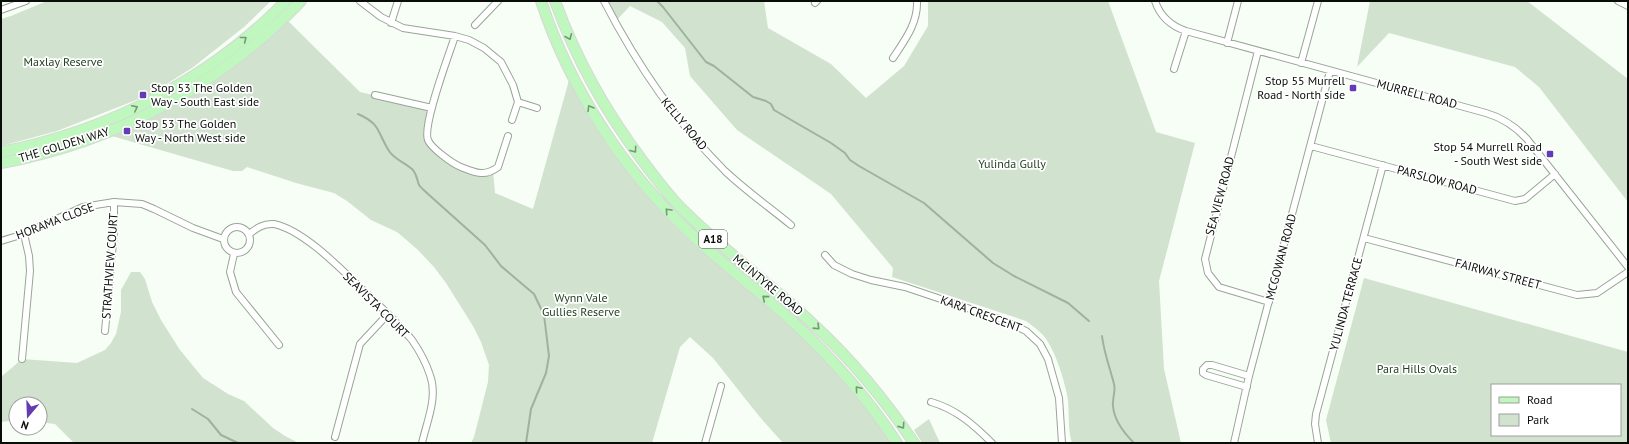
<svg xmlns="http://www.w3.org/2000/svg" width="1629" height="444" viewBox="0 0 1629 444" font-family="'PT Sans',sans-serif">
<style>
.green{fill:#d1e2cf;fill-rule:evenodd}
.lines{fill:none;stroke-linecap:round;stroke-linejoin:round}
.stream{stroke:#9eb39c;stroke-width:2}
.minor-casing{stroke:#98a597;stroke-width:8}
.primary-casing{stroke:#d7d8d7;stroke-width:12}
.minor{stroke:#fff;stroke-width:6}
.primary{stroke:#bff7be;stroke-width:10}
.oneway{stroke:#769975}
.poi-dot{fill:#633cb4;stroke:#fff;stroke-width:1.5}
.labels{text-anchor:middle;stroke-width:3.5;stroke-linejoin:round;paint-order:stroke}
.shield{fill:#fff;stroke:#525652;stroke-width:1}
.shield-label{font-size:11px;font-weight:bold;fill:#080d08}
.park-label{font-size:12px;fill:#214220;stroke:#fff}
.poi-label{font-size:12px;fill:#080d08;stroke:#fff;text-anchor:end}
.street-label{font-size:12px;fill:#080d08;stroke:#fff}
</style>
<rect width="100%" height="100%" fill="#f6fef5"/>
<path class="green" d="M47,1H271L244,27L192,68L149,95L57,131L1,146V19L11,16Z
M604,1H764L768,28L831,64L866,98L904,66L928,26V1H1108L1156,132L1195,143L1159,281L1164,369L1181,443H1072C1067,427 1070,410 1067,394C1063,377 1057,357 1048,342C1043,333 1034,327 1026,321L892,277L893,268L831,194L737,130L690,76L685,48L662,22L630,6L615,22Z
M1370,1H1527L1628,79V202L1539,87L1515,67L1389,33L1357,67Z
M285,18L360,92L432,108L427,126L432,146L473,171H493L495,193L533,209L571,73L651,192L826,353L897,443H783L759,416L713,358L690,337L680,347L652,443H471L474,437L488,382L489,365L481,342L473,326L446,283L434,267L418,250L403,237L397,232L371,220L347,201L334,193L296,183L247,167L242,171H233L105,134L155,111Z
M131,272H140L145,279L152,302L161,320L180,350L203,378L228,394L244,401L273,428L285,436L299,443H74L55,424L40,422V404H16V420L1,422V377L22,359L77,363L105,350L111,343L116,334L121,312V290Z
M1364,278L1628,352V443H1331L1326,420ZM1492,385H1620V435H1492Z
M929,419L940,443H922L914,430Z"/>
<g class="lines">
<path class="stream" d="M657,1L663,7L706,62L714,66L753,97L766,101L771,104L774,110L831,143L845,153L850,160L859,166L924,203L993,263L1014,276L1068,303L1089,321
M358,114C381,124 377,132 389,151C395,160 406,163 413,170C417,175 417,180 419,185C421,188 425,191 428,194L485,245L501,266L534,294L544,315L549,356L546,373L531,409L526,443
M1102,336C1104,353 1110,368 1114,384C1116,391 1112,399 1113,406C1114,420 1124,433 1134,443
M192,409L208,419L221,435L238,443"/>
<defs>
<path id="minor" d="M360,1L381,17L403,28L455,36L469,40L484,48L501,62L513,85L518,102L512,120
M604,1C636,63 675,121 725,171C745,190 769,207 791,225
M1155,1C1160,16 1171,26 1186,31L1486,113C1503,118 1515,126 1527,139L1628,267
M1618,1L1628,6
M815,3L817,1
M1,10L26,1
M391,23L398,1
M475,25L498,1
M455,36C449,55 422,125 428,140C431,148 453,164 461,167C476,173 485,177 498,167L508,136
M1227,43L1238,1
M1258,51L1205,259L1208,273L1219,287L1269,302
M893,58C905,40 918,23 917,1
M1301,63L1318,1
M1174,69L1186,31
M375,95L432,108
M518,102L537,108
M1311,146L1515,201L1525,199L1555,174
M224 240a13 13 0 1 1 26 0a13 13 0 1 1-26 0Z
M249,234C257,228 264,223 274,224C304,230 343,271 365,292C381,307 398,323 412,340C419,350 426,363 430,375C438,397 427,421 422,443
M1364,238L1577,295L1597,293L1628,272
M1,241L24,234L83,207L114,202L142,204L154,209L193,228L223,239
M234,254L230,272L236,292L279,345
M825,255L834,265L852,274L871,280L905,287L1003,320L1026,331L1040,344L1048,359L1059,398L1062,443
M105,331L114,232V202
M22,359L30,271L29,256L24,234
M1247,387L1206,375L1203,373V369L1207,365H1212L1249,376
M931,402C956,409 974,425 992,443
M335,437L360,344L388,314
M705,443L721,386
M1234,443L1249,376L1330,71
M1318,443L1315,424L1316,414L1383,165"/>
<path id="primary" d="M541,1C570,88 623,170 690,233C722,264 758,290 791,320C831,357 867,397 897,443
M555,1C576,59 605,111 642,160C655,177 667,194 682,209C724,251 772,285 814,325C852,360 885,400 914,443
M1,152C108,131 209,80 286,1
M1,163C116,142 220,85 301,1"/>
</defs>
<use href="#minor" class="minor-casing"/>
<use href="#primary" class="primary-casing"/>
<use href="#minor" class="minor"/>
<use href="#primary" class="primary"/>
</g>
<defs><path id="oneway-chevron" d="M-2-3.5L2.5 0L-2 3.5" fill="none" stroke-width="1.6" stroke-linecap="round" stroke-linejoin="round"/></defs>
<g class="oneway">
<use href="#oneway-chevron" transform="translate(569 37) rotate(67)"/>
<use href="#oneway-chevron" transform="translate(244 39) rotate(-38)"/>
<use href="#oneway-chevron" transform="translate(135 108) rotate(-26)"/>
<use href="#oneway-chevron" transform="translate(590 108) rotate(-121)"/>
<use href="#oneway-chevron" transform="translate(634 150) rotate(54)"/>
<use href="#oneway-chevron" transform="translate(668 211) rotate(-133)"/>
<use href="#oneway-chevron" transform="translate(765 298) rotate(-140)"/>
<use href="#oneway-chevron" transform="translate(817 327) rotate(44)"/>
<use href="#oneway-chevron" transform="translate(858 389) rotate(-130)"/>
<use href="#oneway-chevron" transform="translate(902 426) rotate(55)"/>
</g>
<g class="poi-dot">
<rect x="1349" y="84" width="8" height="8" rx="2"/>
<rect x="139" y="91" width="8" height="8" rx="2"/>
<rect x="123" y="127" width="8" height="8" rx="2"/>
<rect x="1546" y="150" width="8" height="8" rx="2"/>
</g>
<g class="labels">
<rect class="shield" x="699" y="230" width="28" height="18" rx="3"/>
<g class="shield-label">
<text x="713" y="243">A18</text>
</g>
<g class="park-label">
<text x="63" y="66">Maxlay Reserve</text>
<text x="1012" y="168">Yulinda Gully</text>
<text x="581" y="302">Wynn Vale<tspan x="581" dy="14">Gullies Reserve</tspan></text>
<text x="1417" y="373">Para Hills Ovals</text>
</g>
<g class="poi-label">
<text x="1345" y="85">Stop 55 Murrell<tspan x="1345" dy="14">Road - North side</tspan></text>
<text x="151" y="92" text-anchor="start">Stop 53 The Golden<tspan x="151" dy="14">Way - South East side</tspan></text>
<text x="135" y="128" text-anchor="start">Stop 53 The Golden<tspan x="135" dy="14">Way - North West side</tspan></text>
<text x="1542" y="151">Stop 54 Murrell Road<tspan x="1542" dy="14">- South West side</tspan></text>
</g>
<g class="street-label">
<text transform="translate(1417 94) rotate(15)" y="4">MURRELL ROAD</text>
<text transform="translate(684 124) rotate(50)" y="4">KELLY ROAD</text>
<text transform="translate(64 145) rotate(-17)" y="4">THE GOLDEN WAY</text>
<text transform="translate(1437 180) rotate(15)" y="4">PARSLOW ROAD</text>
<text transform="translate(1220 196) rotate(-75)" y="4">SEA VIEW ROAD</text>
<text transform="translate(55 221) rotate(-21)" y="4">HORAMA CLOSE</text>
<text transform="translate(1281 257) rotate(-75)" y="4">MCGOWAN ROAD</text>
<text transform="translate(110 266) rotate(-86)" y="4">STRATHVIEW COURT</text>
<text transform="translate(1498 274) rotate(15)" y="4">FAIRWAY STREET</text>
<text transform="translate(768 285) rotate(40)" y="4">MCINTYRE ROAD</text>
<text transform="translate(1346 304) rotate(-75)" y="4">YULINDA TERRACE</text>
<text transform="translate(376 305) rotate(45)" y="4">SEAVISTA COURT</text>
<text transform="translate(981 314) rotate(20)" y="4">KARA CRESCENT</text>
</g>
</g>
<rect width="1629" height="444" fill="none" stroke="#080d08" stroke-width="4"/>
<rect x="1491" y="384" width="130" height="52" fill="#ffffff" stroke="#9c9e9c"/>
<rect x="1499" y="397" width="20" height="6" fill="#bff7be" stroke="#9c9e9c"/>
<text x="1527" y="404" font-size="12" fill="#080d08">Road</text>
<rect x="1499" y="414" width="20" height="12" fill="#d1e2cf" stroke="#9c9e9c"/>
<text x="1527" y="424" font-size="12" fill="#080d08">Park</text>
<g transform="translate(28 416) rotate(199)"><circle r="19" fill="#ffffff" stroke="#9c9e9c"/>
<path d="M0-3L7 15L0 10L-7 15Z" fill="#633cb4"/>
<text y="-6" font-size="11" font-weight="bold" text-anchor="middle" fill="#080d08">N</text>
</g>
</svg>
